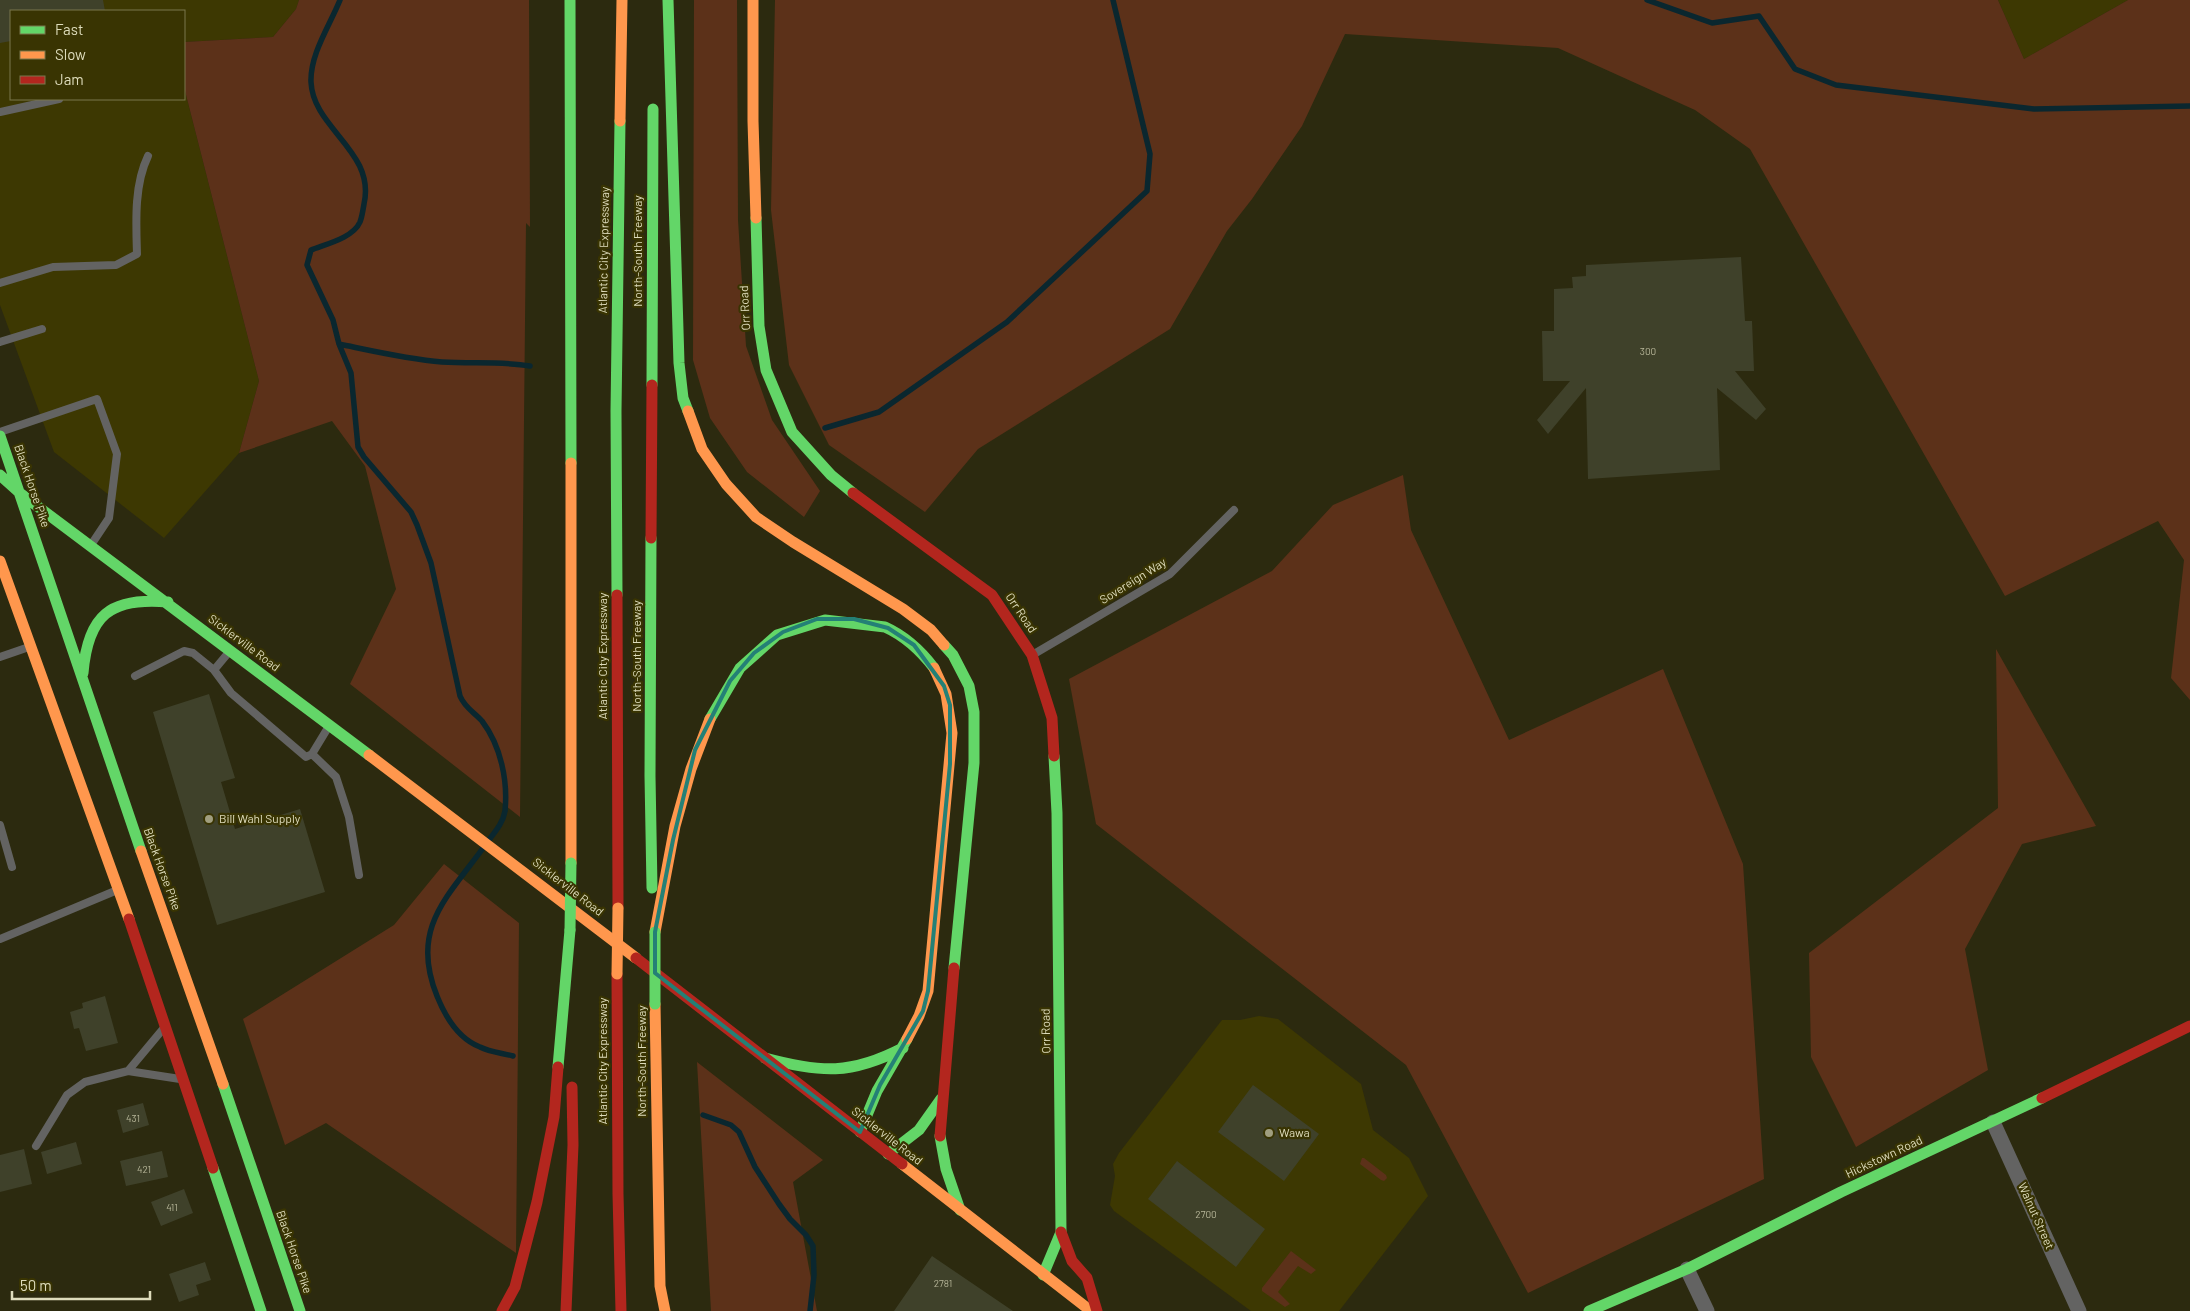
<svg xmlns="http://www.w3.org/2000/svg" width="2190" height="1311" viewBox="0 0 2190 1311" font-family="Barlow,sans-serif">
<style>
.built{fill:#3d3802}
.green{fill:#5c3119}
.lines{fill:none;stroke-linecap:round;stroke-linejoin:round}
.stream{stroke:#0a272f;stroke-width:5.5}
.building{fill:#3f412a}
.lane{stroke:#636362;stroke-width:8}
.street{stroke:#636362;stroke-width:15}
.fast{stroke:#63d668;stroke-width:11}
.slow{stroke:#ff974d;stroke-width:11}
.jam{stroke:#b3261e;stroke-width:11}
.fast-bridge{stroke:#63d668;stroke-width:11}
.slow-bridge{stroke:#ff974d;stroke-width:11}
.marked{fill:none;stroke:#248076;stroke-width:4;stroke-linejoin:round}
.poi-dot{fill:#a09e7f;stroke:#393402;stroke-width:2}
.labels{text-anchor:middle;stroke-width:4.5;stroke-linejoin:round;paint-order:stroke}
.number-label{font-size:10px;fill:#b6b598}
.street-label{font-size:12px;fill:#dedcbc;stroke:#393402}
.poi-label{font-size:12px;fill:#dedcbc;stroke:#393402;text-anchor:start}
</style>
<rect width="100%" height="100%" fill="#2c2a0f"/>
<path class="built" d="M0,0H299L296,9L273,37L184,42V11H11V99H184V87L259,381L239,453L164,538L54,452L0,305Z
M1998,0H2128L2024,59Z
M1259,1016L1278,1019L1361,1084L1373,1130L1409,1158L1428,1196L1339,1311H1251L1114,1211L1110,1205L1115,1176L1113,1164L1119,1153L1222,1020H1240Z"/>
<path class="green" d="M299,0H529L530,227L526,223L520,817L350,684L396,589L365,466L332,421L239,453L259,381L184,87V42L273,37L296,9Z
M694,0H737L738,220L746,346L772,420L820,491L804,517L747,472L710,418L693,360Z
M775,0H1998L2024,59L2128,0H2190V700L2171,678L2184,560L2158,521L2005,596L1750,149L1695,110L1558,48L1345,34L1302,126L1252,199L1227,231L1170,329L978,449L925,512L829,445L789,365L771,210Z
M1403,475L1411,530L1509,740L1663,669L1743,864L1764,1179L1528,1293L1406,1065L1096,824L1069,679L1272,571L1333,505Z
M1996,649L2096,826L2022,844L1965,949L1988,1070L1856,1147L1811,1057L1809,953L1998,808Z
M444,864L519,923L516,1253L326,1123L285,1145L243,1019L394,925Z
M697,1062L823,1160L793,1182L817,1311H711Z
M1362,1158H1364L1386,1175L1387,1178L1384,1181L1381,1180L1360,1164Z
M1291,1251L1316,1270L1311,1274L1298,1266L1278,1292L1290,1304L1285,1307L1262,1291V1288Z"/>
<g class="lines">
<path class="stream" d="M340,0C330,25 310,54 311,82C313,129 376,151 364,204C363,210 362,217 360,222C353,238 326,244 311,250L307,265L333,320L339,344L351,373L358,447L364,457L411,512L417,525L431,563L460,696C465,708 474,712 482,721C501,746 508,781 505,811C503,824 493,834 486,844C449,896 409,927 437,996C445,1016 459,1039 480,1047C490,1052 502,1053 513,1056
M1647,0L1712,23L1759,16L1795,69L1836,85L2034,109L2190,106
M339,344C373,351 407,359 442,362C472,364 501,361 530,366
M825,428L879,412L1007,322L1147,191L1150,154L1113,0
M703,1115L731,1125L739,1132L755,1167L779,1204L790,1219L806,1235L813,1246L814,1275L810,1311"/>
</g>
<path class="building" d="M0,0H103L105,11H11V41L0,43Z
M1741,257L1745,321H1752L1754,371H1735L1766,409L1756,420L1717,388L1720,470L1588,479L1586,388L1548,434L1537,420L1570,381H1543L1542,331H1554V289L1573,288L1572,277L1586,276V265Z
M209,694L235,778L221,782L235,829L300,809L325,892L217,925L153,712Z
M105,996L118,1043L86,1051L79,1028L74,1029L70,1012L83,1008L82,1003Z
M1253,1085L1319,1134L1284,1181L1218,1132Z
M143,1103L149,1125L123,1133L117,1110Z
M76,1142L82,1164L47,1174L41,1152Z
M24,1149L32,1184L0,1192V1155Z
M162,1151L168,1177L126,1186L120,1161Z
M1177,1161L1265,1229L1236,1267L1148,1199Z
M184,1189L193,1213L161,1226L151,1202Z
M932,1256L1013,1311H894Z
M205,1262L211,1280L196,1285L199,1295L179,1302L169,1274Z"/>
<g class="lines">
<path class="lane" d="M0,112L59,99
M0,283L53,267L116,265L137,254C136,222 134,185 148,156
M0,342L42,329
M0,432L97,399L117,454L109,518L91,545
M229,652L214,670L231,693L306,757L312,754L329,726
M1034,654L1170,574L1234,510
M0,657L29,647
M135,676L184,651L193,653L214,670
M312,754L336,777L349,817L359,875
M0,825L12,867
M0,939L115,891
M163,1029L128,1071L180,1079
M36,1146L67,1095L85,1082L128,1071"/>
<path class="street" d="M1993,1122L2079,1311
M1687,1269L1707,1311"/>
<path class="fast" d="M570,0L571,463
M668,0L679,363L683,398L688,411
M756,218L759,326L766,370L792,432L831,475L853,493
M652,385L653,109
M0,436L141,851
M0,475L21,494L369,755
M651,538L650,776L652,888
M617,595L616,411L620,121
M944,645L953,655L969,686L974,712V763L954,968
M83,673C88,615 110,597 168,602
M710,719L740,668L777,635L825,620L885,627C905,636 921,651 934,668
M765,1058C821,1073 851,1075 903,1048
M558,1067L570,930
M223,1084L300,1311
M860,1132L877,1091L907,1039
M940,1136L946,1169L960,1210
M888,1154L919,1130L941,1099
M213,1168L261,1311
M1043,1275L1061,1232L1057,813L1054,756
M1589,1311L1687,1269L1841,1192L2042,1098"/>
<path class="slow" d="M753,0V121L756,218
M620,121L622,0
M688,411L702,449L726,484L756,517L793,542L903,609L931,630L944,645
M571,463V863
M0,561L129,919
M369,755L636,958
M141,851L223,1084
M655,932L675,826L691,769L710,719
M655,1004L660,1286L665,1311
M907,1039L919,1016L928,991L952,733L946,694L934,668
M902,1164L1091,1311"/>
<path class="jam" d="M853,493L992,595L1032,655L1052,718L1054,756
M651,538L652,385
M617,595L618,908
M129,919L213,1168
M636,958L902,1164
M617,974L618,1194L621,1311
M2042,1098L2190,1026
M940,1136L954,968
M1061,1232L1072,1261L1087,1278L1097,1311
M502,1311L515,1287L537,1202L554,1117L558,1067
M566,1311L573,1145L572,1087"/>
<path class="fast-bridge" d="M570,930L571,863
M655,932V1004"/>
<path class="slow-bridge" d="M617,974L618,908"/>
</g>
<path class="marked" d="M817,619H854L888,628L914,645L944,686L950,705V764L928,991L923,1011L880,1085L860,1132L655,973V932L673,840L695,750L730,681L754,653L783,632Z"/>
<g class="poi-dot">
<circle cx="209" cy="819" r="5"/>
<circle cx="1269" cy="1133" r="5"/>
</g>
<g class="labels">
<g class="number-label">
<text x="1648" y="355">300</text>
<text x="133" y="1122">431</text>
<text x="144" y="1173">421</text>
<text x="172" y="1211">411</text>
<text x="1206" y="1218">2700</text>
<text x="943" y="1287">2781</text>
</g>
<g class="street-label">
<text transform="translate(604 250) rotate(-89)" y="4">Atlantic City Expressway</text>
<text transform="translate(638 251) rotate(-90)" y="4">North-South Freeway</text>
<text transform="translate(745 308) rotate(-93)" y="4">Orr Road</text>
<text transform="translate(32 486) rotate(71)" y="4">Black Horse Pike</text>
<text transform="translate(1133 581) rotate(-32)" y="4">Sovereign Way</text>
<text transform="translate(1021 613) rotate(56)" y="4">Orr Road</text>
<text transform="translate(244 643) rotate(37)" y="4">Sicklerville Road</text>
<text transform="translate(603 656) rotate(-90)" y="4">Atlantic City Expressway</text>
<text transform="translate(637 656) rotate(-90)" y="4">North-South Freeway</text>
<text transform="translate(162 869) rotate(70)" y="4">Black Horse Pike</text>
<text transform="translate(568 887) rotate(38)" y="4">Sicklerville Road</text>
<text transform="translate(1046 1031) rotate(-91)" y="4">Orr Road</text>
<text transform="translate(603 1061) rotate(-90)" y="4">Atlantic City Expressway</text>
<text transform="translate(642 1061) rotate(-90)" y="4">North-South Freeway</text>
<text transform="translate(887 1136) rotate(38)" y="4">Sicklerville Road</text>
<text transform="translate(1884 1157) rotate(-25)" y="4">Hickstown Road</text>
<text transform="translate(2036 1216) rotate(66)" y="4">Walnut Street</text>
<text transform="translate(294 1252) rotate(71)" y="4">Black Horse Pike</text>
</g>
<g class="poi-label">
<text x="219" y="823">Bill Wahl Supply</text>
<text x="1279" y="1137">Wawa</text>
</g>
</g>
<rect x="10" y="10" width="175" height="90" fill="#393402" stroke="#7b774c"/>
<rect x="20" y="26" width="25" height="8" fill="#63d668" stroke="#7b774c"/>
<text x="55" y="35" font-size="15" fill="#dedcbc">Fast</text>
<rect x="20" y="51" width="25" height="8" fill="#ff974d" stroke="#7b774c"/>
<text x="55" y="60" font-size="15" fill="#dedcbc">Slow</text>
<rect x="20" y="76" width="25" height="8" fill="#b3261e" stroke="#7b774c"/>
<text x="55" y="85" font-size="15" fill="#dedcbc">Jam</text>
<path d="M12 1291v8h138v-8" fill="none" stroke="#dedcbc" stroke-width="2.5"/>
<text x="20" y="1291" font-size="15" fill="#dedcbc" stroke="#393402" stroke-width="4" paint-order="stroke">50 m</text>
</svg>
